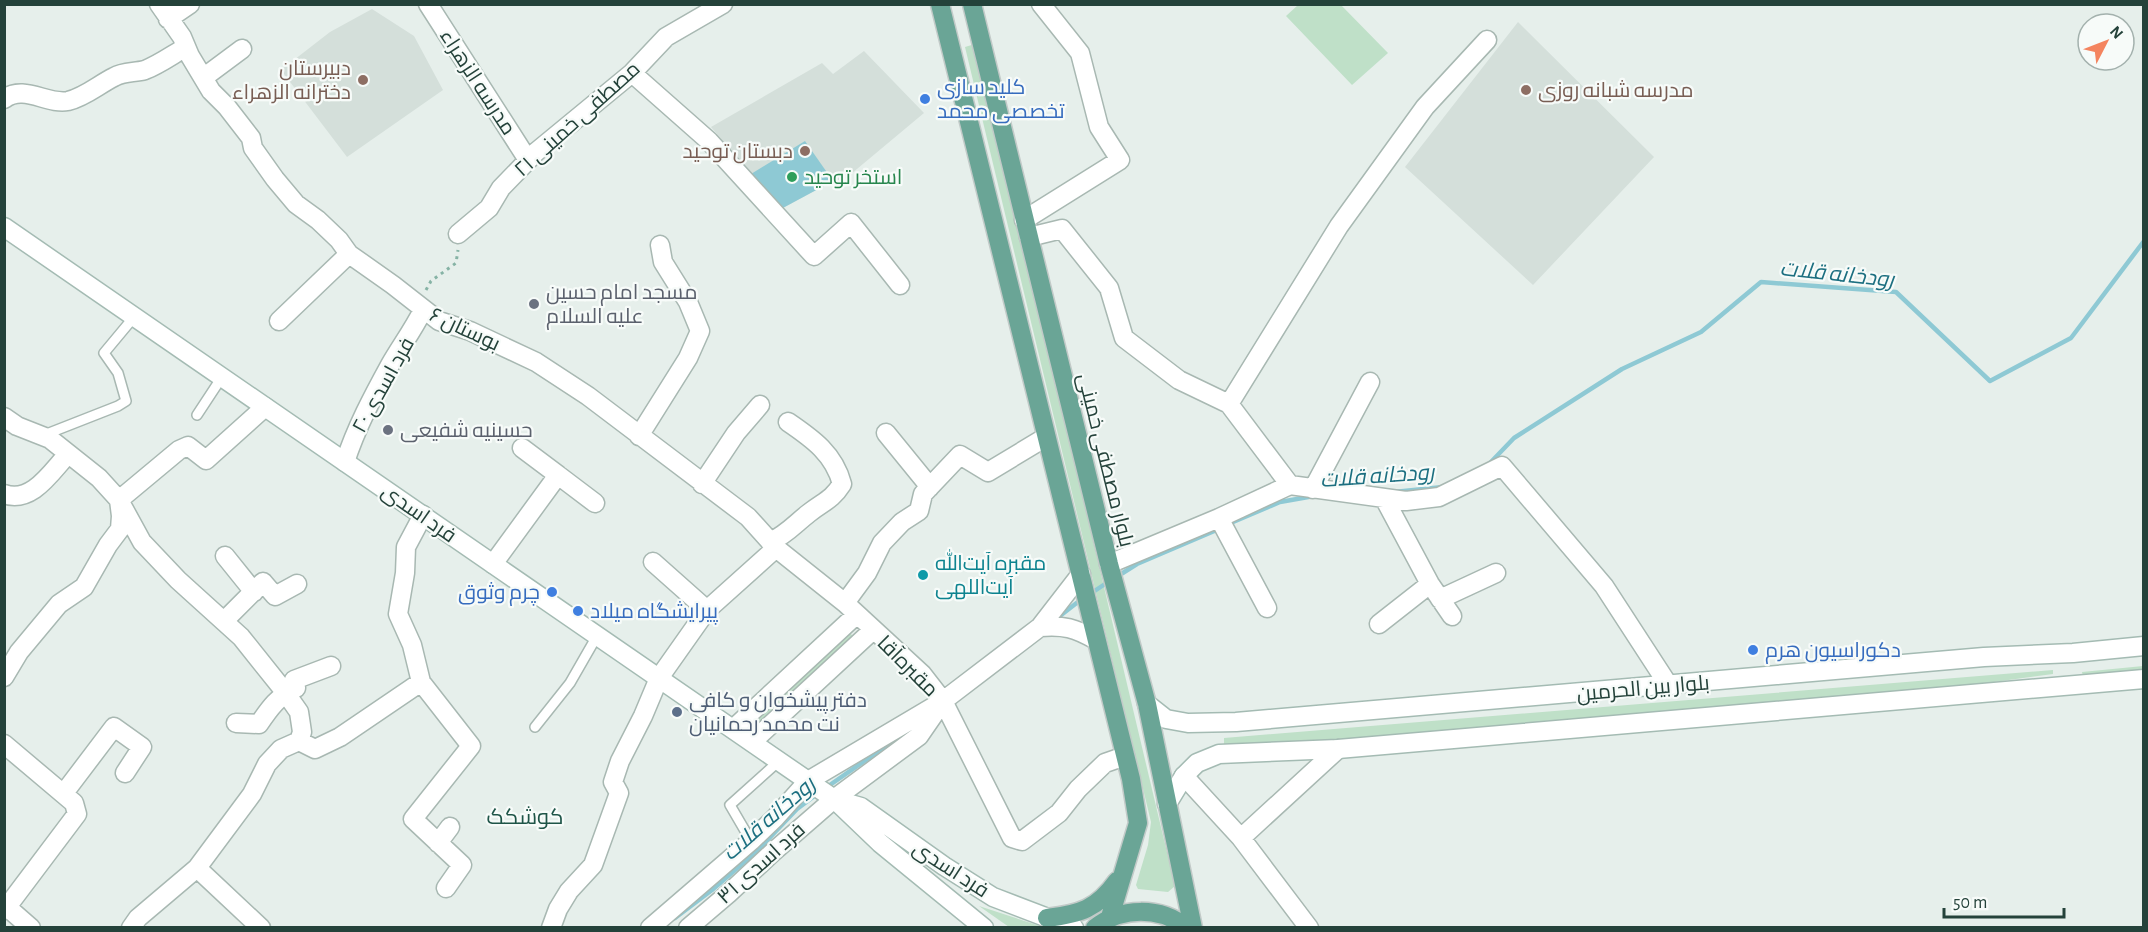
<svg xmlns="http://www.w3.org/2000/svg" width="2148" height="932" viewBox="0 0 2148 932" font-family="'Alegreya Sans',Cairo,sans-serif">
<style>
.built{fill:#d4dfda}
.green{fill:#bfe0c8}
.water{fill:#8ec9d4}
.lines{fill:none;stroke-linecap:round;stroke-linejoin:round}
.stream{stroke:#8ec9d4;stroke-width:4.5}
.lane-casing{stroke:#a8b8b2;stroke-width:12}
.street-casing{stroke:#a8b8b2;stroke-width:21}
.secondary-casing{stroke:#a4bbb3;stroke-width:21}
.primary-casing{stroke:#c2cac8;stroke-width:21}
.path{stroke:#86b3a5;stroke-width:3;stroke-dasharray:3 4.5;stroke-linecap:butt}
.lane{stroke:#fff;stroke-width:9}
.street{stroke:#fff;stroke-width:18}
.secondary{stroke:#fff;stroke-width:18}
.primary{stroke:#6aa596;stroke-width:18}
.education-dot{fill:#8d6e63;stroke:#f7fbf9;stroke-width:2}
.shop-dot{fill:#3f7fe0;stroke:#f7fbf9;stroke-width:2}
.leisure-dot{fill:#2e9e5b;stroke:#f7fbf9;stroke-width:2}
.worship-dot{fill:#6b7280;stroke:#f7fbf9;stroke-width:2}
.culture-dot{fill:#0f9aa8;stroke:#f7fbf9;stroke-width:2}
.service-dot{fill:#5c6f8a;stroke:#f7fbf9;stroke-width:2}
.labels{text-anchor:middle;stroke-width:4.5;stroke-linejoin:round;paint-order:stroke}
.education-label{font-size:21px;fill:#785e54;stroke:#f7fbf9;text-anchor:end}
.street-label{font-size:21px;fill:#24423a;stroke:#f7fbf9}
.shop-label{font-size:21px;fill:#366cbe;stroke:#f7fbf9;text-anchor:start}
.leisure-label{font-size:21px;fill:#27864d;stroke:#f7fbf9;text-anchor:start}
.worship-label{font-size:21px;fill:#5b616d;stroke:#f7fbf9;text-anchor:start}
.culture-label{font-size:21px;fill:#0d838f;stroke:#f7fbf9;text-anchor:start}
.service-label{font-size:21px;fill:#4e5e75;stroke:#f7fbf9;text-anchor:start}
.water-label{font-size:22px;font-style:italic;fill:#1c6f80;stroke:#f7fbf9}
.neighbourhood-label{font-size:22px;fill:#1f5548;stroke:#f7fbf9}
</style>
<rect width="100%" height="100%" fill="#e6efeb"/>
<path class="built" d="M372,9L414,36L443,90L347,157L281,70L330,32Z
M1518,22L1654,157L1533,285L1405,167Z
M864,51L924,113L839,184L833,181L781,209L711,127L822,63L833,74Z"/>
<path class="green" d="M1298,5H1341L1388,53L1352,85L1286,16Z
M975,44L1175,886L1168,892L1138,889L1136,885L1148,845L1151,822L965,47Z
M848,630L854,638L756,729L749,721Z
M2143,666V670L2083,676L2082,672Z
M2053,670V674L1943,689L1517,730L1224,747V738Z
M979,906L1043,927H1009Z"/>
<path class="water" d="M805,141L833,181L781,209L751,174Z"/>
<g class="lines">
<path class="stream" d="M1490,463L1514,438L1622,369L1701,332L1761,282L1896,292L1990,381L2071,338L2144,241
M1394,492L1443,487
M1226,525L1280,502L1314,496
M1118,576L1137,564L1219,529
M1090,594L1108,582
M1056,619L1083,598
M827,787L896,739
M675,918L712,890L758,850L797,809L817,794"/>
<defs>
<path id="lane" d="M197,415L222,377
M44,435L118,406L126,401L118,373L104,353L134,317
M535,727L570,683L597,636
M751,841L730,805L779,761"/>
<path id="street" d="M159,4L182,37L190,56L211,91L227,107L251,138L253,148L275,179L296,204L318,220L339,240L349,254L393,285L439,321L470,331L536,362L588,396L748,517L776,548L845,603L922,674L943,701L1012,838L1022,841L1059,813L1078,789L1105,763L1125,756
M428,4L528,160
M168,19L190,4
M632,73L709,141L814,256L851,223L900,285
M203,78L242,49
M4,99C24,84 47,105 68,101C85,97 98,85 114,77C124,71 134,73 145,70C160,64 172,55 186,47
M1024,220L1120,160L1099,127L1080,53L1041,4
M458,234L489,208L501,188L536,152L632,73L666,37L723,4
M1029,237L1062,229L1109,288L1124,338L1179,380L1229,404L1290,485
M279,321L349,254
M1229,404L1339,226L1425,107L1487,40
M4,417L17,426L50,439L99,478L119,500L142,542L178,580L241,637L285,692L299,712L302,732L299,741L281,749L267,764L252,794L197,868L138,918L131,928
M886,433L930,487
M639,436L688,358L700,331L688,302L663,262L660,245
M522,448L558,475
M345,462C356,428 373,396 390,365C401,346 413,330 423,310
M702,484L736,433L760,405
M1313,489L1370,382
M4,494C32,504 51,472 68,454
M1384,498L1430,584L1452,616
M423,515L406,547L405,573L398,614L412,645L421,682L471,746L413,819L462,865L446,888
M1219,518L1267,608
M770,542C786,535 796,523 809,513C824,501 831,501 842,484C834,454 813,439 788,422
M225,556L254,592
M653,562L707,610
M493,564L558,475L595,503
M1109,564L1219,518L1290,485L1406,501L1439,497L1502,466L1604,586L1669,686
M1440,599L1496,573
M845,603L867,573L882,543L902,522L919,511L923,494L960,455L988,472L1046,437
M224,621L263,582L275,596L297,584
M1379,624L1430,584
M1040,627C1064,625 1075,628 1096,640
M4,677L19,652L59,604L84,587L108,545L120,529L121,516L119,500L179,450L188,446L206,460L265,407
M236,723L259,724C269,709 279,695 296,688L294,680L331,666
M733,729L856,615
M299,741L315,749L340,737L421,682
M752,742L873,630
M4,744L74,803L77,814L7,907L4,905
M1184,776L1241,838L1309,928
M64,793L114,727L142,747L125,773
M1241,838L1338,749
M438,843L450,827
M197,868L261,928
M4,910L7,907L31,928
M551,928L558,909L569,891L593,865L619,793L613,782L620,761L643,716L659,678L707,610L776,548
M650,928L751,841L775,818L808,781L943,701L1040,627L1081,574
M688,928L728,894L773,852L834,799L919,736L939,707"/>
<path id="secondary" d="M4,227L834,799L880,843L984,928
M1147,704L1166,719L1188,723L1236,722L1984,657L2073,653L2144,646
M840,801L861,807L944,866L993,897L1074,928
M1167,804L1184,776L1197,763L1219,754L1338,749L2144,679"/>
<path id="primary" d="M940,4L1131,779L1138,823L1110,917
M972,4L1109,564L1147,704L1193,928
M1047,918C1080,914 1097,909 1117,881
M1095,928C1120,907 1161,906 1186,928"/>
</defs>
<use href="#lane" class="lane-casing"/>
<use href="#street" class="street-casing"/>
<use href="#secondary" class="secondary-casing"/>
<use href="#primary" class="primary-casing"/>
<path class="path" d="M426,290L431,281L456,263L458,250"/>
<use href="#lane" class="lane"/>
<use href="#street" class="street"/>
<use href="#secondary" class="secondary"/>
<use href="#primary" class="primary"/>
</g>
<g class="education-dot">
<circle cx="363" cy="80" r="6"/>
<circle cx="1526" cy="90" r="6"/>
<circle cx="805" cy="151" r="6"/>
</g>
<g class="shop-dot">
<circle cx="925" cy="99" r="6"/>
<circle cx="552" cy="592" r="6"/>
<circle cx="578" cy="611" r="6"/>
<circle cx="1753" cy="650" r="6"/>
</g>
<circle class="leisure-dot" cx="792" cy="177" r="6"/>
<g class="worship-dot">
<circle cx="534" cy="304" r="6"/>
<circle cx="388" cy="430" r="6"/>
</g>
<circle class="culture-dot" cx="923" cy="575" r="6"/>
<circle class="service-dot" cx="677" cy="712" r="6"/>
<g class="labels">
<g class="education-label">
<text x="351" y="75">دبیرستان<tspan x="351" dy="24">دخترانه الزهراء</tspan></text>
<text x="1538" y="97" text-anchor="start">مدرسه شبانه روزی</text>
<text x="793" y="158">دبستان توحید</text>
</g>
<g class="street-label">
<text transform="translate(478 82) rotate(57)" y="7">مدرسه الزهراء</text>
<text transform="translate(577 119) rotate(-42)" y="7">مصطفی خمینی ۲۱</text>
<text transform="translate(465 329) rotate(25)" y="7">بوستان ۶</text>
<text transform="translate(383 385) rotate(-61)" y="7">فرد اسدی ۲۰</text>
<text transform="translate(1106 460) rotate(76)" y="7">بلوار مصطفی خمینی</text>
<text transform="translate(419 513) rotate(35)" y="7">فرد اسدی</text>
<text transform="translate(908 666) rotate(45)" y="7">مقبره‌آقا</text>
<text transform="translate(1643 688) rotate(-5)" y="7">بلوار بین الحرمین</text>
<text transform="translate(761 863) rotate(-42)" y="7">فرد اسدی ۳۱</text>
<text transform="translate(951 869) rotate(33)" y="7">فرد اسدی</text>
</g>
<g class="shop-label">
<text x="937" y="94">کلید سازی<tspan x="937" dy="24">تخصصی محمد</tspan></text>
<text x="540" y="599" text-anchor="end">چرم وثوق</text>
<text x="590" y="618">پیرایشگاه میلاد</text>
<text x="1765" y="657">دکوراسیون هرم</text>
</g>
<g class="leisure-label">
<text x="804" y="184">استخر توحید</text>
</g>
<g class="worship-label">
<text x="546" y="299">مسجد امام حسین<tspan x="546" dy="24">علیه السلام</tspan></text>
<text x="400" y="437">حسینیه شفیعی</text>
</g>
<g class="culture-label">
<text x="935" y="570">مقبره آیت‌الله<tspan x="935" dy="24">آیت‌اللهی</tspan></text>
</g>
<g class="service-label">
<text x="689" y="707">دفتر پیشخوان و کافی<tspan x="689" dy="24">نت محمد رحمانیان</tspan></text>
</g>
<g class="water-label">
<text transform="translate(1837 273) rotate(6)" y="8">رودخانه قلات</text>
<text transform="translate(1377 475) rotate(-4)" y="8">رودخانه قلات</text>
<text transform="translate(768 818) rotate(-41)" y="8">رودخانه قلات</text>
</g>
<g class="neighbourhood-label">
<text x="525" y="824">کوشکک</text>
</g>
</g>
<rect width="2148" height="932" fill="none" stroke="#24423a" stroke-width="12"/>
<g transform="translate(2106 42) rotate(48)"><circle r="28" fill="#f7fbf9" stroke="#a3b1ad" stroke-width="1.5"/>
<path d="M0-4.5L10 22L0 15L-10 22Z" fill="#f4845f"/>
<text y="-9" font-size="16" font-weight="bold" text-anchor="middle" fill="#24423a">N</text>
</g>
<path d="M1944 908v9h120v-9" fill="none" stroke="#24423a" stroke-width="3"/>
<text x="1953" y="908" font-size="18" fill="#24423a" stroke="#f7fbf9" stroke-width="4.5" paint-order="stroke">50 m</text>
</svg>
